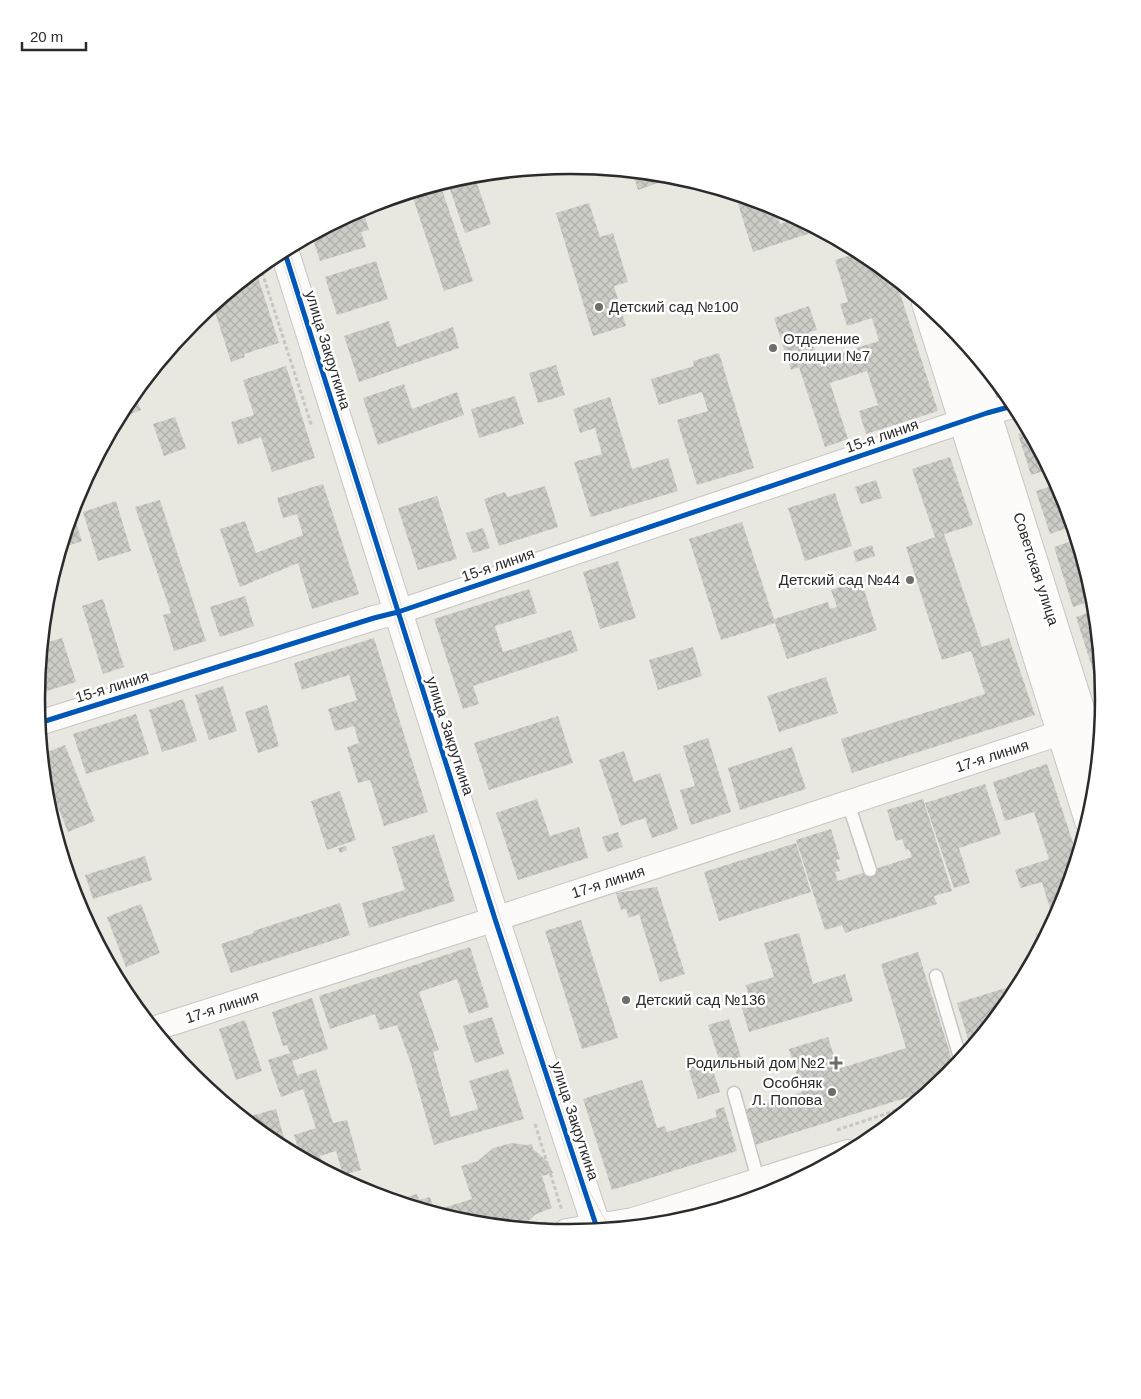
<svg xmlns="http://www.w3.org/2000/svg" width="1141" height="1399" viewBox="0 0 1141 1399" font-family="Arial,sans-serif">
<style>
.building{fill:url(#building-cross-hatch)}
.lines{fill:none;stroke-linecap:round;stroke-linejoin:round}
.lane-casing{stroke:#c6c6c5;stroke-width:15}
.street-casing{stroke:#c6c6c5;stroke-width:26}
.secondary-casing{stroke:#c6c6c5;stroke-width:30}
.path{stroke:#c6c6c5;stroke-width:3;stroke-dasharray:4 2.5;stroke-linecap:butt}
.lane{stroke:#fcfbfa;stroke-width:12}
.street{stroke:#fcfbfa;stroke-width:24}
.secondary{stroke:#fcfbfa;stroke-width:28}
.tram{stroke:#dedede;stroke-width:1}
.cycleway-casing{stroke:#fff;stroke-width:8}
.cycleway{stroke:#0057b8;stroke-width:5}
.poi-dot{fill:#6d6d6a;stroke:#fff;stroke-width:2}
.labels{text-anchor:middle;stroke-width:5;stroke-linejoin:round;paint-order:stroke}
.poi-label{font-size:15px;fill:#2b2b2b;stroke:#fff;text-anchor:start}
.street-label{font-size:15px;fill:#2b2b2b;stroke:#fff}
.rim{fill:none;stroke:#2b2b2b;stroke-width:2.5}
</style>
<defs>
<pattern id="building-cross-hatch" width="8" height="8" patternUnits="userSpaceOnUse" patternTransform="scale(1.25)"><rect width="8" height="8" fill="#cdcdc7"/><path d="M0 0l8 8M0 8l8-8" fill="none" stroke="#b0b0ab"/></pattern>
</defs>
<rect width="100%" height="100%" fill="#e8e7e0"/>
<path class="building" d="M632,171L671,175L672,178L638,190Z
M467,175H474L491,224L465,233L447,181Z
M440,184L473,281L444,291L411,192Z
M735,194L774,206L780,224L798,218L820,230L753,252Z
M399,196L400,199L363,210L369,230L361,232L366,247L320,261L312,235L366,206Z
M589,203L600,237L613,233L628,282L614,286L626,326L593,336L556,213Z
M861,252L895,278L938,411L866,434L859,411L878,405L867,371L830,383L848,439L825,447L799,367L791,370L774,318L809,306L817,330L809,332L818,360L879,341L872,318L847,326L840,304L848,302L835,260Z
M376,261L388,299L337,315L325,277Z
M256,271L279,343L244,354L245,357L231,362L213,305Z
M389,321L397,347L453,327L459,348L359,382L344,336Z
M719,353L754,468L697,485L677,420L708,411L702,392L659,405L651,379L694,366L693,361Z
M556,365L565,395L538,403L529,373Z
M286,366L315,458L272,472L261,437L238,445L231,422L254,415L243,380Z
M404,384L412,409L457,392L464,415L378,445L363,398Z
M134,393L141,410L118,419L126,402Z
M515,396L524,424L479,438L471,409Z
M610,397L632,469L668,458L678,491L591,517L574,462L602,454L595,428L580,433L573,409Z
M175,417L186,448L164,456L153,424Z
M1030,431L1050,469L1031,475L1018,434Z
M950,457L973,525L944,534L982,647L1009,638L1035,715L852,773L841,739L985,694L971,651L942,660L906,547L935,537L912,469Z
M876,480L882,498L861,504L855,487Z
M323,484L359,594L312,609L298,563L240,587L220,529L245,521L256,553L303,535L297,514L283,518L277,498Z
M1055,485L1057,491L1061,490L1064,495L1073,526L1050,534L1036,491Z
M545,486L558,527L499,546L484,499L505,492L507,497Z
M835,493L852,546L805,561L788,508Z
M437,496L457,559L418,570L398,508Z
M160,500L206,641L174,651L163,615L171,613L135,507Z
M116,501L131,551L98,561L83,512Z
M72,511L82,541L61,548L62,545Z
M742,522L774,619L828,602L830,609L837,607L831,590L861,580L877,630L787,659L775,623L721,640L689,539Z
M483,528L490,548L473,553L466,533Z
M1078,539L1095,600L1073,607L1054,547Z
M872,545L875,556L856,562L853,551Z
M618,561L636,618L600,629L583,572Z
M529,589L537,613L495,626L503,652L571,630L578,651L473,686L479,704L463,709L434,619Z
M245,596L254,626L220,637L210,607Z
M103,599L124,667L103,674L82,606Z
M1096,610L1104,690L1100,692L1076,617Z
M62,638L76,682L40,693L38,685L42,644Z
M374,638L428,812L384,826L370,780L358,783L347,747L359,743L354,726L335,731L328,709L357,700L349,675L302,690L294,663Z
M693,647L702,676L658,690L649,660Z
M826,677L838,713L779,732L767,696Z
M223,686L237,731L209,740L195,695Z
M183,699L197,741L162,752L149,710Z
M267,705L279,746L258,753L245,712Z
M136,714L149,754L86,774L73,734Z
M558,716L573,763L489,790L474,743Z
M708,738L731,812L691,825L680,790L695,786L683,746Z
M65,745L95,821L68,832L43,770L42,754Z
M792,747L806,789L740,810L728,768Z
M624,751L634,782L660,773L678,829L652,838L645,818L621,826L599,760Z
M1047,764L1078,858L1064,904L1054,922L1042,882L1021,888L1015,870L1049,859L1034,812L1005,821L993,782Z
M985,784L1001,834L959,848L970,883L954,888L925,803Z
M340,791L356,840L327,850L311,801Z
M537,799L550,836L579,827L588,858L518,880L496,813Z
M923,799L952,891L934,896L937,904L845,933L842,925L825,930L796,840L831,829L840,859L836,860L840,871L835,872L838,881L912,857L909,849L906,850L902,839L896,841L887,810Z
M618,832L623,847L607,852L602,837Z
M434,834L455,901L369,928L362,903L405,890L392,847Z
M796,843L811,892L719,921L704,872Z
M346,846L347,850L340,853L338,848Z
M145,856L152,880L93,899L85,875Z
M74,881L85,917L84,918L77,904L70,882Z
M657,887L685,974L660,982L639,914L629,918L626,909L621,910L616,893Z
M340,903L350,935L231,973L221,944L254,933L253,931Z
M141,904L160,953L126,967L107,917Z
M581,920L618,1038L582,1049L545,931Z
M1051,929L1041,948L1036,934Z
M799,933L813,984L845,974L853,1001L749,1032L741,1005L750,1002L746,985L774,977L764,943Z
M470,947L489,1007L469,1014L457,979L419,992L439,1050L433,1052L451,1117L478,1109L469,1081L508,1069L524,1119L434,1145L410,1061L397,1025L380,1030L375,1014L330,1029L319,996Z
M918,952L955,1069L948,1077L934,1089L755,1145L744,1110L802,1092L789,1049L828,1037L838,1069L906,1048L881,964Z
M115,967L124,989H123L111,968Z
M1022,983L1015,997L980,1039L969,1042L957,1003Z
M312,998L328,1049L292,1061L300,1083L298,1075L316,1069L333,1123L347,1120L361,1170L343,1175L336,1151L320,1156L324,1169L322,1170L301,1158L294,1135L316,1128L303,1089L281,1097L268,1060L290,1053L287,1045L283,1046L272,1012Z
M492,1017L504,1054L475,1063L463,1026Z
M729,1019L741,1057L720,1063L708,1025Z
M245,1020L262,1071L236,1080L219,1029Z
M709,1058L720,1092L698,1099L687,1065Z
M642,1080L657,1128L665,1126L667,1132L717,1117L715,1110L724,1107L737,1151L612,1190L583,1099Z
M214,1085L218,1098L205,1088Z
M276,1109L284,1138L274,1141L275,1145L243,1118Z
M512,1143L526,1145L532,1144L533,1149L547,1161L553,1173L542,1176L552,1208L536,1214L526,1223L516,1228L466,1223L439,1215L437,1210L472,1199L461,1166L478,1161L493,1148Z
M417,1194L419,1200L430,1197L435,1214L401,1204L400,1199Z"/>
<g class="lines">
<defs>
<path id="lane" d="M848,803L870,870
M936,976L961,1061
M734,1093L759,1183"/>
<path id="street" d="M39,723L374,618L398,612L987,413L1016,405
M153,1029L495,919L1048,737L1103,717"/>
<path id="secondary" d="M284,250L495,919L598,1231
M926,303L1089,821
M964,341L1098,766
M567,1233L633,1222L656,1215L848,1154"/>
</defs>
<use href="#lane" class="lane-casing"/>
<use href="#street" class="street-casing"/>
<use href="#secondary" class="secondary-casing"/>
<path class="path" d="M260,266L312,427
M1078,841L1080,850
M535,1124L562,1211
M837,1130L915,1104
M525,1229L546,1223"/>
<use href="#lane" class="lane"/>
<use href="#street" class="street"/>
<use href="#secondary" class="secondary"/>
<path class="tram" d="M288,247L500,917L589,1191L611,1230
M280,252L397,625L580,1194L602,1231"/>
<defs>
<path id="cycleway" d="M284,250L495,919L597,1228
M39,723L374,618L398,612L987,413L1016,405"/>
</defs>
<use href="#cycleway" class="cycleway-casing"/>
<use href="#cycleway" class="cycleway"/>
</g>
<g class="poi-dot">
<circle cx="599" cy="307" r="5"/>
<circle cx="773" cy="348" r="5"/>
<circle cx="910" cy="580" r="5"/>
<circle cx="626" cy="1000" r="5"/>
<path d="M833.5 1055.5h5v5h5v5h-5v5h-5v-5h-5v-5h5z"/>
<circle cx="832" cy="1092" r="5"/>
</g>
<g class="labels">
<g class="poi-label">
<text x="609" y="312">Детский сад №100</text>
<text x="783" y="344">Отделение<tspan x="783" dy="17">полиции №7</tspan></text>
<text x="900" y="585" text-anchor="end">Детский сад №44</text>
<text x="636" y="1005">Детский сад №136</text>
<text x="825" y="1068" text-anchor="end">Родильный дом №2</text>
<text x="822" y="1088" text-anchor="end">Особняк<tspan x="822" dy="17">Л. Попова</tspan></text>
</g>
<g class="street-label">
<text transform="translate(328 350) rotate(73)" y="5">улица Закруткина</text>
<text transform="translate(882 436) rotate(-19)" y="5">15-я линия</text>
<text transform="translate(498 565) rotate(-19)" y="5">15-я линия</text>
<text transform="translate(1036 569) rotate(72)" y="5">Советская улица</text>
<text transform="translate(112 687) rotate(-17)" y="5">15-я линия</text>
<text transform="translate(450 736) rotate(72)" y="5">улица Закруткина</text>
<text transform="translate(992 756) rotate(-18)" y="5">17-я линия</text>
<text transform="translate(608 882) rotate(-18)" y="5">17-я линия</text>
<text transform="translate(222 1007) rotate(-18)" y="5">17-я линия</text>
<text transform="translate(575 1121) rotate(72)" y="5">улица Закруткина</text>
</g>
</g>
<path d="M0 0H1141V1399H0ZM45 699a525 525 0 1 1 1050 0a525 525 0 1 1-1050 0Z" fill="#fff" fill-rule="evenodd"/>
<path class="rim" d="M45 699a525 525 0 1 1 1050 0a525 525 0 1 1-1050 0Z"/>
<path d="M22 42v8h64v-8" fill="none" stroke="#2b2b2b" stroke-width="2.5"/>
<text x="30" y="42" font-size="15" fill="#2b2b2b" stroke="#ffffff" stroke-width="4" paint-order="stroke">20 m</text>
</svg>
